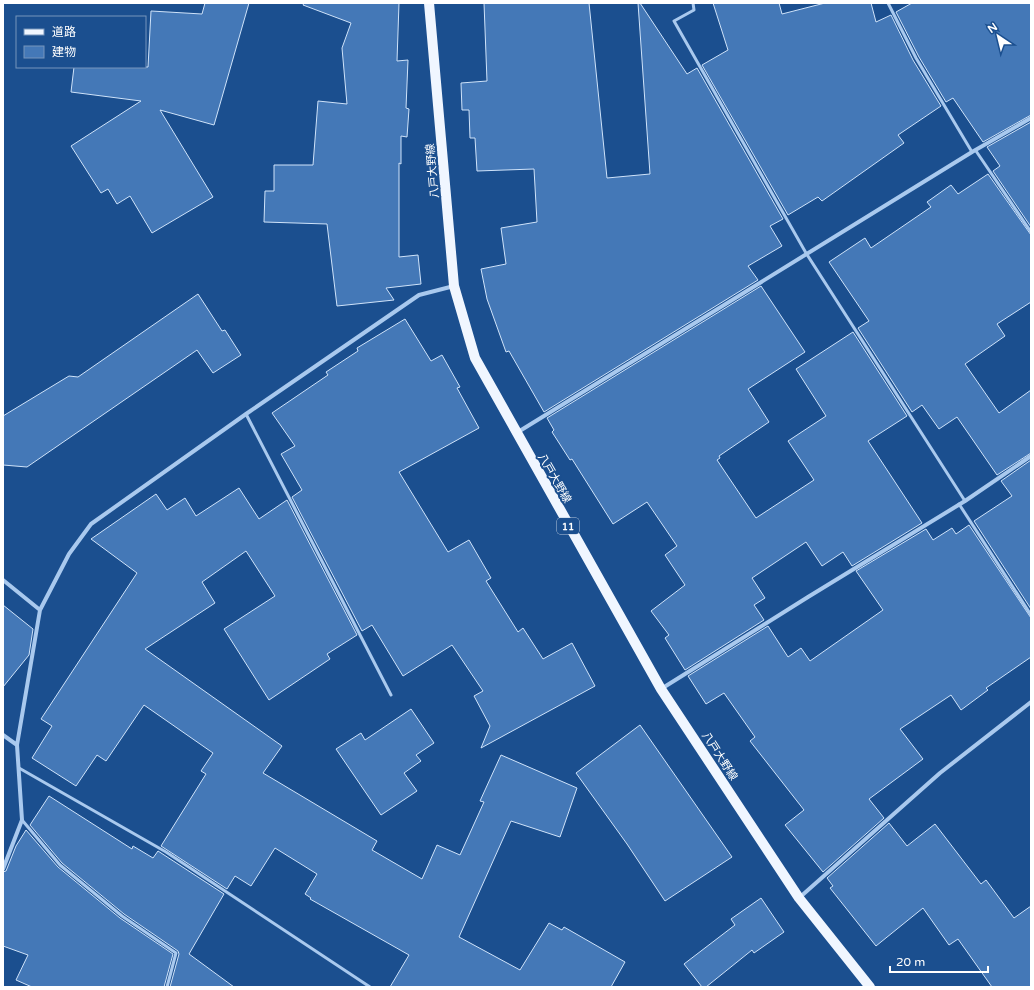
<svg xmlns="http://www.w3.org/2000/svg" width="1034" height="990" viewBox="0 0 1034 990" font-family="'Varela Round','Noto Sans JP',sans-serif">
<style>
.building{fill:#4478b7;stroke:#cfe3fa}
.lines{fill:none;stroke-linecap:round;stroke-linejoin:round}
.lane{stroke:#a9c9ee;stroke-width:3}
.street{stroke:#a9c9ee;stroke-width:4}
.primary{stroke:#f0f6ff;stroke-width:10}
.labels{text-anchor:middle;stroke-width:4;stroke-linejoin:round;paint-order:stroke}
.shield{fill:#1b4f8f;stroke:#bbcadd;stroke-width:1}
.shield-label{font-size:10px;font-weight:bold;fill:#fff}
.street-label{font-size:11px;fill:#fff;stroke:#1b4f8f}
</style>
<rect width="100%" height="100%" fill="#1b4f8f"/>
<path class="building" d="M205,3H249L214,125L160,110L213,197L152,233L130,196L117,204L108,189L101,193L71,146L141,101L71,92L74,67H148L151,11L202,14Z
M304,3H399L397,61L408,60L406,108L409,109L407,137L401,136V164L399,163V257L418,255L421,284L386,288L394,300L337,306L327,224L264,222L265,191H274V165H313L318,101L347,104L342,48L351,23L303,5Z
M484,3H589L607,178L650,174L638,3H640L687,74L697,68L783,219L770,226L782,246L748,266L758,280L544,412L509,351L506,352L487,299L481,269L506,264L501,228L537,222L534,169L477,171L475,138H470L469,110H462L461,83L487,81Z
M713,3H779L782,14L825,3H871L876,22L891,15L913,60L941,106L898,135L904,143L822,201L818,197L788,215L702,65L728,50Z
M912,3H1031V115L983,142L953,98L946,102L919,57L896,12Z
M1031,122V227L993,171L1000,166L987,147Z
M988,174L1031,235V302L997,324L1005,336L965,364L999,413L1031,390V453L997,475L957,417L939,429L922,405L912,412L858,328L869,321L829,262L865,238L871,248L931,207L927,202L951,185L958,194Z
M761,286L805,352L748,389L769,422L719,456L720,458L717,460L756,518L814,480L788,441L826,416L796,369L853,332L907,416L868,441L922,523L852,566L843,552L822,566L806,542L752,578L765,598L754,605L764,620L685,670L665,638L669,635L651,611L685,585L665,555L677,546L647,502L613,524L572,459L570,460L552,432L554,430L547,418Z
M198,294L222,331L225,330L241,355L213,373L197,350L27,467L3,465V416L69,376L78,377Z
M405,319L431,361L442,355L460,387L457,388L479,428L399,472L448,552L469,540L491,578L486,581L518,632L523,628L543,659L572,643L595,686L481,748L490,726L474,696L483,691L452,645L403,676L372,625L362,631L292,497L302,490L281,454L295,446L272,413L328,375L326,372L358,351L357,348Z
M1031,460V609L974,521L1012,496L1001,481Z
M239,488L259,519L287,500L357,635L327,654L330,659L269,700L224,629L275,596L246,551L202,582L215,603L145,649L282,746L263,773L377,841L372,850L422,879L437,845L460,855L484,802L480,801L501,755L577,788L560,837L511,821L459,937L520,970L549,923L562,930L564,927L625,962L611,987H390L409,955L310,899L311,898L305,894L317,874L275,848L251,886L235,876L227,889L161,846L206,774L201,771L213,753L144,705L106,761L97,755L76,786L32,758L52,726L41,719L137,573L91,539L156,494L167,510L185,498L196,516Z
M969,525L1031,618V657L986,688L988,690L961,710L951,695L900,729L923,759L869,799L884,818L823,872L785,825L804,810L750,741L755,737L724,693L706,704L688,676L768,626L788,657L801,648L810,661L883,610L856,571L926,529L933,540L952,528L956,534Z
M3,605L33,629L29,655L3,687Z
M411,709L434,743L416,755L421,761L404,773L417,791L381,815L336,749L361,733L365,740Z
M640,725L732,857L665,901L627,844L576,773Z
M49,796L132,849L133,846L153,858L158,851L224,894L189,954L234,987H170L179,954L178,951L124,914L62,863L30,825Z
M889,823L907,846L935,824L981,884L986,880L1014,918L1031,906V987H992L958,939L949,945L923,908L876,946L830,888L833,886L827,878Z
M26,830L58,867L120,918L173,954L164,987H32L16,980L28,955L3,946V872L6,871L16,846Z
M761,898L784,932L754,953L752,950L706,987H702L684,964L735,925L731,919Z"/>
<g class="lines">
<path class="lane" d="M693,3L694,10L674,21L806,253L965,501
M888,3L916,58L972,152
M976,151L1031,232
M246,414L391,695
M959,504L1031,615
M19,768L166,852L370,987
M22,820L60,865L122,916L176,953L167,987"/>
<path class="street" d="M518,432L972,152L1031,118
M3,580L40,610
M661,689L808,597L965,501L1031,456
M3,735L17,745
M3,869L22,820L17,745L40,610L69,554L91,524L246,414L419,295L454,286
M799,898L940,773L1031,702"/>
<path class="primary" d="M429,3L454,286L475,358L661,689L799,898L870,987"/>
</g>
<g class="labels">
<rect class="shield" x="557" y="518" width="22" height="16" rx="3"/>
<g class="shield-label">
<text x="568" y="530">11</text>
</g>
<g class="street-label">
<text transform="translate(432 171) rotate(-95)" y="4">八戸大野線</text>
<text transform="translate(555 478) rotate(60)" y="4">八戸大野線</text>
<text transform="translate(720 756) rotate(57)" y="4">八戸大野線</text>
</g>
</g>
<rect width="1034" height="990" fill="none" stroke="#ffffff" stroke-width="8"/>
<rect x="16" y="16" width="130" height="52" fill="#1b4f8f" stroke="#7695bc"/>
<rect x="24" y="29" width="20" height="6" fill="#f0f6ff" stroke="#7695bc"/>
<text x="52" y="36" font-size="12" fill="#ffffff">道路</text>
<rect x="24" y="46" width="20" height="12" fill="#4478b7" stroke="#7695bc"/>
<text x="52" y="56" font-size="12" fill="#ffffff">建物</text>
<g transform="translate(998 36) rotate(325)" stroke="#1b4f8f" stroke-width="3" paint-order="stroke">
<path d="M0-3L7 15L0 10L-7 15Z" fill="#ffffff"/>
<text y="-6" font-size="11" font-weight="bold" text-anchor="middle" fill="#ffffff">N</text>
</g>
<path d="M890 966v6h98v-6" fill="none" stroke="#ffffff" stroke-width="2"/>
<text x="896" y="966" font-size="12" fill="#ffffff" stroke="#1b4f8f" stroke-width="3" paint-order="stroke">20 m</text>
</svg>
